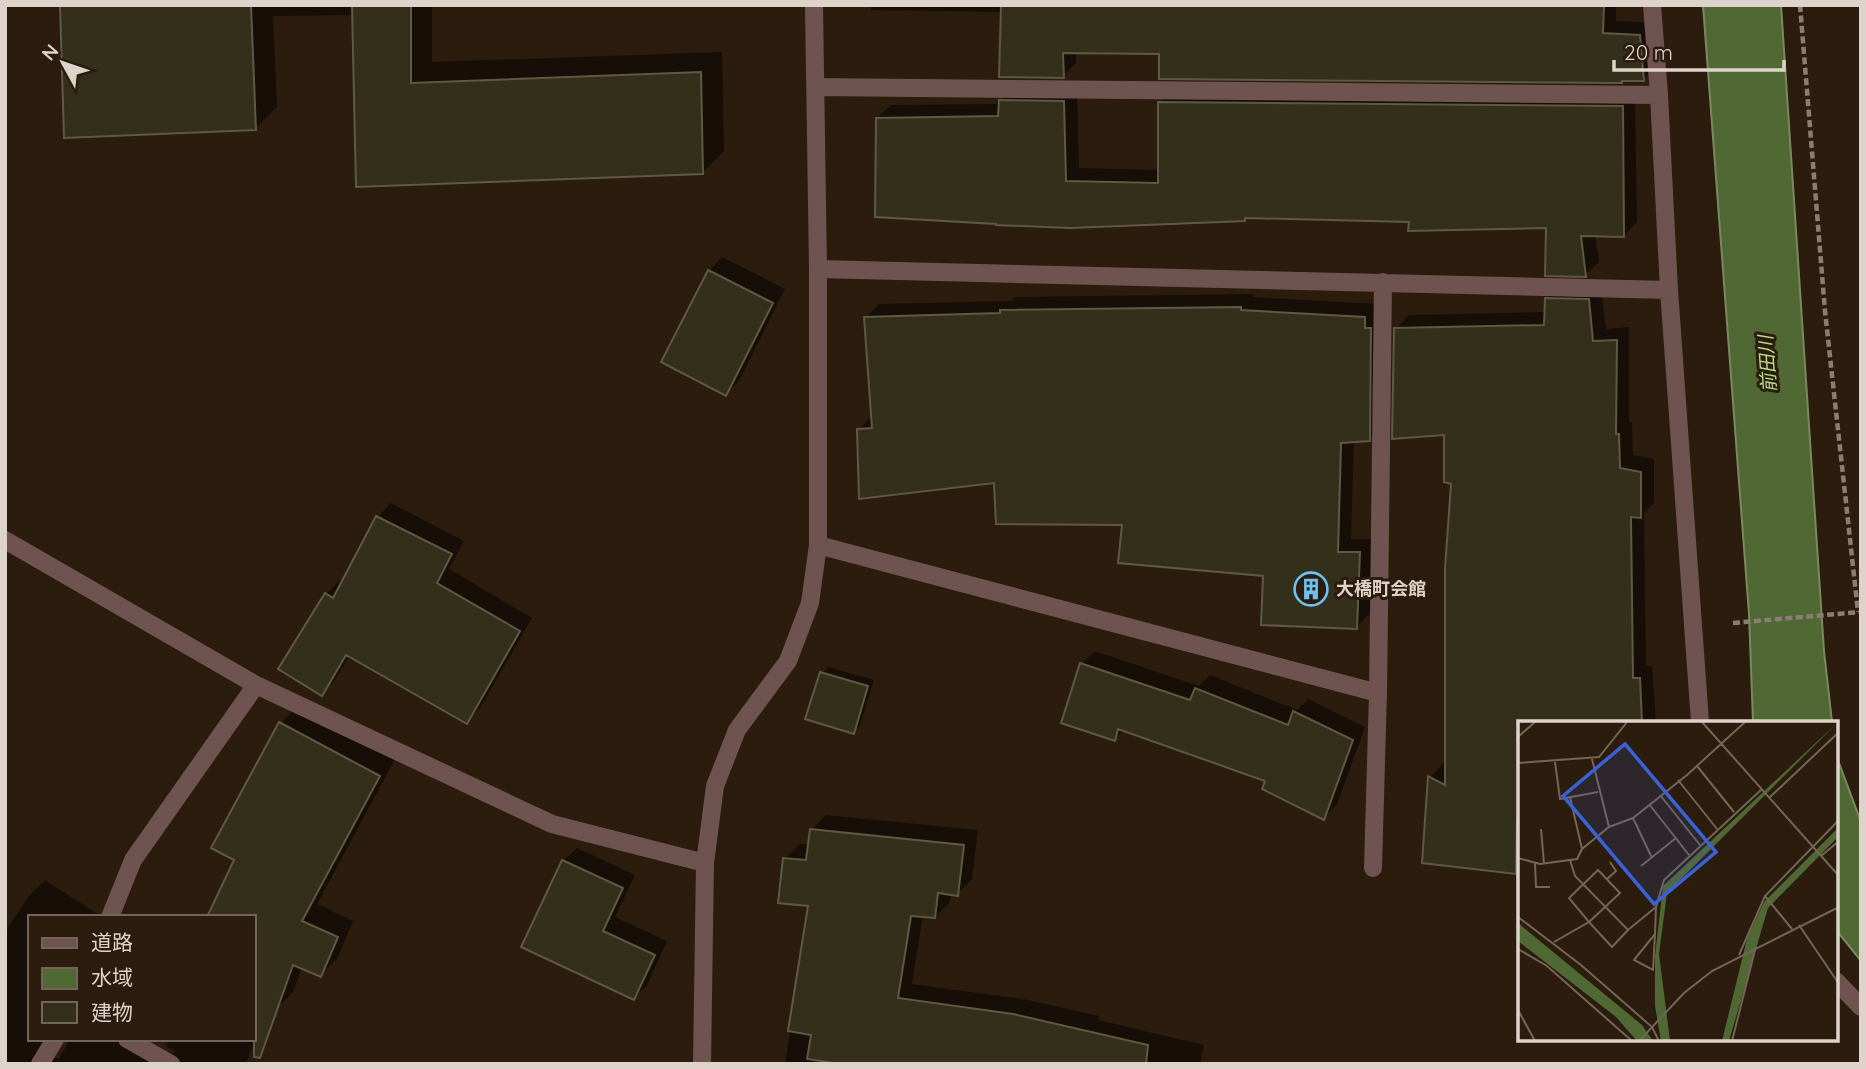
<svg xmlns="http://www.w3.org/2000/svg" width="1866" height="1069" viewBox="0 0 1866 1069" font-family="Quicksand,'Noto Sans JP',sans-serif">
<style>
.water{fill:#506934;stroke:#7b8961;stroke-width:2}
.shadow{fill:#0007}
.building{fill:#342f1b;stroke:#5f5944;stroke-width:2}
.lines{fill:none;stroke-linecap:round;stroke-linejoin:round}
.path{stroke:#8a7d72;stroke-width:4.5;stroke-dasharray:7 3.5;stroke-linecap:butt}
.minor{stroke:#6f5350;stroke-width:18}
.labels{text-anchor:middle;stroke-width:6;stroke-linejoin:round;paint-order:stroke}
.poi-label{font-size:18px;font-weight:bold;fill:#ded3ca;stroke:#2b1c0e;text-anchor:start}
.water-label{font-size:19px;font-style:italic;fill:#b4dc8b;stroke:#2b1c0e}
.inset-road{fill:none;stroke:#736559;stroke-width:2}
.view{fill:#3a62d6;fill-opacity:0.15;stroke:#3a62d6;stroke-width:3.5}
.inset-edge{fill:none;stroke:#ded3ca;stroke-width:3.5}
</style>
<rect width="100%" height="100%" fill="#2b1c0e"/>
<path class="water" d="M1703,5H1781L1824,651L1832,722H1753L1749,614Z
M1836,755L1861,822V961L1836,930Z"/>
<path class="shadow" d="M62,5H432V62L722,52L724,151L702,173L358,185L354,15L273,16L277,107L255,129Z
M871,5H1616V21L1652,23L1657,66L1643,79L1623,80L1622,82L1160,52L1076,51V63L1063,76L1003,12L871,10Z
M1014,87L1077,88L1079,168L1160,170V102L1174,89L1635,93L1637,222L1624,236L1595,235L1599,262L1585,275L1547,226L1247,216L1244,219L1070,226L877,118L891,105L1000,104V101Z
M722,257L785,289L739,381L726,394L709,271Z
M1560,286L1601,287L1606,329L1629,327V422H1632L1633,455L1654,459V503L1644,513L1646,666H1652L1656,722H1520V873L1423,861L1430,777L1443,764L1447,766L1453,483L1446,433L1396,329L1409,315L1546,312V299Z
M1253,294V297L1378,304L1382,426L1369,439L1354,441L1351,539H1373L1370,613L1357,627L1264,574L1124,523L996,481L859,429L873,415L865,318L879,304L1012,301L1015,297Z
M391,503L464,541L449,569L532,618L480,708L467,722L350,655L335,680L322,694L326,594L339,581L343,583L378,517Z
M1095,651L1199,686L1210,675L1297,710L1308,699L1365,727L1337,804L1324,817L1267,780L1124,729L1115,739L1081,664Z
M828,667L874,680L860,725L854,732L822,673Z
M297,707L395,759L317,904L353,921L337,959L320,975L302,967L293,992L276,1009L269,1006L246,1064H5V932L29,896L45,880L102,917H30V1039H47L51,1058H59L67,1045L68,1039H144L172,1054L175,1051L166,1046L169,1039H254V917L236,859L280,724Z
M826,815L978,830L972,879L957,894L951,893L950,902L935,917L923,915L912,984L1028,1000L1099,1016L1098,1020L1204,1045L1200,1064H785L810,904L785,859L800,844L810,845L811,830Z
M577,848L635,875L615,917L667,941L647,985L634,998L563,861Z"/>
<path class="building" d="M60,5H251L256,130L64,138Z
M352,5H411V83L701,72L703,174L356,187Z
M1001,5H1604L1603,33L1640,35L1644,81H1622V83L1159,79V54L1063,53L1064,78L999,77Z
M999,100L1064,101L1066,181L1158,183V102L1623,106L1624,237L1581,236L1586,277L1545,276L1546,228L1408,231L1409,222L1245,218V221L1070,228L996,225V224L875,217L876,118L998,116Z
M708,270L773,303L726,396L661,362Z
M1545,298L1589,299L1593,341L1617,340L1616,434H1619L1620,468L1641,472V518L1631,517L1633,678H1640L1642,723H1520V819H1517L1516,874L1422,863L1428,776L1445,785V568L1451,484L1444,482V435L1392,439L1394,328L1544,325Z
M1241,307V310L1365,317V328H1371L1370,441L1341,443L1338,552H1360L1357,629L1261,625L1263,576L1118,563L1122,525L996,524L994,483L859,499L857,429L872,428L864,317L1000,313V310Z
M376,516L452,554L437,583L520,631L467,724L346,655L322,696L278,669L325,593L333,598Z
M1080,663L1190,700L1195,688L1288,725L1293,711L1353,740L1324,820L1262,789L1265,781L1118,729L1115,741L1061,723Z
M820,672L868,686L854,734L805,719Z
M279,722L380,776L302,921L338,937L321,977L293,965L260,1058L254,1057V917H207L234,860L211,848Z
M810,829L964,845L958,896L938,893L935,918L911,916L898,998L1013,1014L1148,1045L1146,1064H840L807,1059L811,1035L788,1031L808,906L778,903L783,858L806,860Z
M562,860L623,888L603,931L655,955L634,1000L521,947Z"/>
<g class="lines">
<path class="path" d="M1800,5L1825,311L1858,612
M1733,623L1860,612"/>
<path class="minor" d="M1652,5L1659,95L1669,290L1700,722
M815,87L1659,95
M818,269L1669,290
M5,540L256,685L552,824L705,863
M818,545L1378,693
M1373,868L1378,693L1383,282
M110,917L133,860L256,685
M1836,981L1861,1007
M127,1039L171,1064
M40,1064L55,1039
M702,1064L705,863L715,786L737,730L788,661L810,603L818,545V269L814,5"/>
</g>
<defs>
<symbol id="building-ring" viewBox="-11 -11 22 22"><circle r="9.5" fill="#2b1c0e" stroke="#6cc3f2" stroke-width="1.5"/><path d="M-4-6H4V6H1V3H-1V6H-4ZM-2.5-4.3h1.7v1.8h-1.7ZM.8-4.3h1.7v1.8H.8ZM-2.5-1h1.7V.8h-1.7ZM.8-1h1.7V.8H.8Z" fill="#6cc3f2"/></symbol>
</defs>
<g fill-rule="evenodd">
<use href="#building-ring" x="1292" y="570" width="38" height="38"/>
</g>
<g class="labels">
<g class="poi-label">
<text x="1336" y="595">大橋町会館</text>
</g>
<g class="water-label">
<text transform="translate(1767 364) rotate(-94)" y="7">前田川</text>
</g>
</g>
<g transform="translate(1518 721)">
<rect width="320" height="320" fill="#2b1c0e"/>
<path d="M320,1L149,172L141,233L152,320H143L137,285V235L145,165ZM320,107V116L250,187L211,320H204L229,218L246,181ZM0,202L124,304L135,320H119L98,296L0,220Z" fill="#506934"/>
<path class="inset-road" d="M184,1L321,155M0,16L17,1M74,38L91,106M37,41L42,78L80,71M0,42L81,36L109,1M179,45L216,91M160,59L199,108M142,74L182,124M52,76L64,128M251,77L321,11M131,83L171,134M115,97L134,137M23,108L26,143M303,135L321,120M0,137L22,143L59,138L64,128L91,106L115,97L169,54L227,1M52,139L57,155L110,209L138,186M17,142L18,166H32M123,145L158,117M80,149L102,172L71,201L51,177ZM89,158L98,150L92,141M247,175L274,208M0,196L63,244L134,306L141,320M281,204L321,263M137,213L116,239L135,249L137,213L138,186L146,159L244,68M36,221L71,201L94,226L110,209M0,228L29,245L114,320M221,234L247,175L321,99M0,289L17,320M121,320L166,272L194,250L321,186M214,320L238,225"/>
<path class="view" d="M107,23L198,131L136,183L45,75Z"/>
<rect width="320" height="320" class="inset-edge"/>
</g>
<rect width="1866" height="1069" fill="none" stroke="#ded3ca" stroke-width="14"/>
<rect x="28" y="915" width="228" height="126" fill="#2b1c0e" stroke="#736559" stroke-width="2"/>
<rect x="42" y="938" width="35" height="10" fill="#6f5350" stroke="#736559" stroke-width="2"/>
<text x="91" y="950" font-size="21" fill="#ded3ca">道路</text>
<rect x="42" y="968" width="35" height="21" fill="#506934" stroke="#736559" stroke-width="2"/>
<text x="91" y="985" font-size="21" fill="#ded3ca">水域</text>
<rect x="42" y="1002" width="35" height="21" fill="#342f1b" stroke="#736559" stroke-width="2"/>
<text x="91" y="1020" font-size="21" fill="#ded3ca">建物</text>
<g transform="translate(63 63) rotate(310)" stroke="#2b1c0e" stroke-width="5" paint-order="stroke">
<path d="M0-5L12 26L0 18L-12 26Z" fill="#ded3ca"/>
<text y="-10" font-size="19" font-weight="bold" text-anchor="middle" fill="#ded3ca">N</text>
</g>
<path d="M1614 60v10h170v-10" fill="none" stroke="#ded3ca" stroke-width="3.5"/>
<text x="1624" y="60" font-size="21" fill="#ded3ca" stroke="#2b1c0e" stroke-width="5" paint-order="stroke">20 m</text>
</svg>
